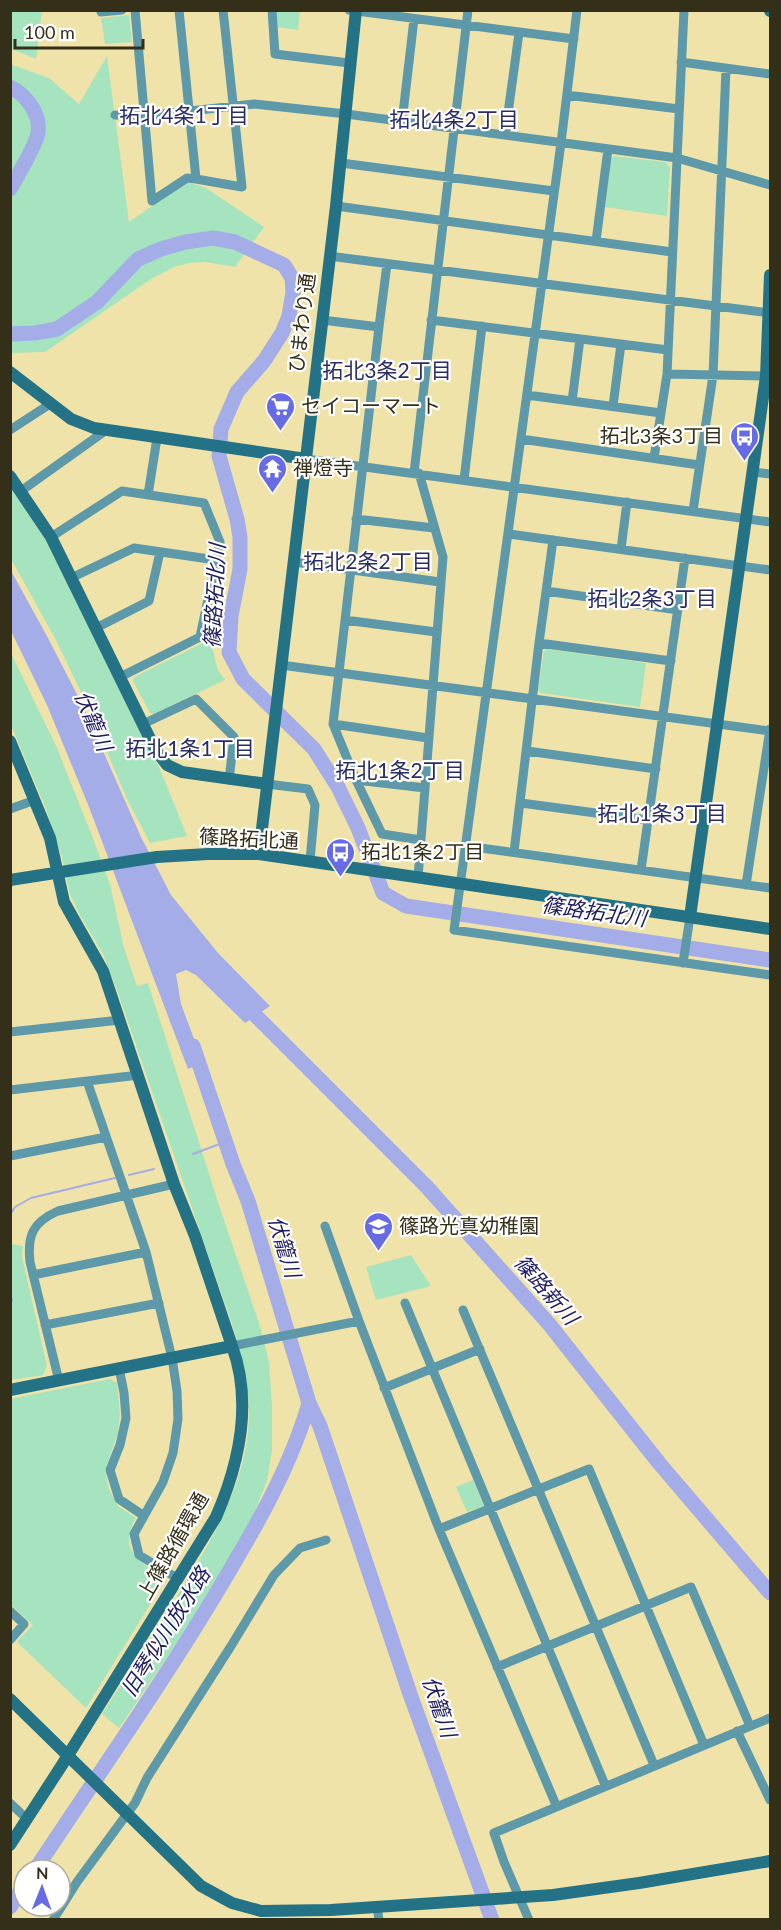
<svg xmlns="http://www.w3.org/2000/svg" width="781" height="1930" viewBox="0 0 781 1930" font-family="Lato,'Noto Sans JP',sans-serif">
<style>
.green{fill:#a5e4be}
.water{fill:#a4ade8}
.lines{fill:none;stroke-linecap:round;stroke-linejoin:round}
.stream{stroke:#a4ade8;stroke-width:2}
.river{stroke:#a4ade8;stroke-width:15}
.street{stroke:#5e99a9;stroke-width:9}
.secondary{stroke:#247285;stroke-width:12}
.labels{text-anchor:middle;stroke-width:4.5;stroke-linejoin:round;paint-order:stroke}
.street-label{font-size:20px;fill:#342f18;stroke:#fff}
.poi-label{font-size:20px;fill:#342f18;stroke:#fff;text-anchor:start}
.neighbourhood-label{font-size:21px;fill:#2a2c66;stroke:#fff}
.water-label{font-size:21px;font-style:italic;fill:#1f1d60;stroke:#fff}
</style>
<rect width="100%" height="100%" fill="#f0e3a9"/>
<path class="green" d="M10,11H42L36,59L11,49Z
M274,11H300L298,30L276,27Z
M129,15L132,42L105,44L101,18Z
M107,56L129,222L187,182L206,188L264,227L235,267L205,262L189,263L174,267L151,279L45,352L11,353L10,64L49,78L79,104Z
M614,156L665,162L670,167L667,216L605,207L611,158Z
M10,484L47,541L103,651L163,776L187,836L150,843L127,799L87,705L56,640L11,559Z
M207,641L211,644L218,670L225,680L154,714L150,713L133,681L134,677Z
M547,649L646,663L640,707L541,693L538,690L544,651Z
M10,651L57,748L91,833L110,884L124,948L137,986L148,983L220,1208L260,1326L269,1362L272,1406V1450L267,1481L254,1513L229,1559L192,1621L119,1728L102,1714C126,1677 150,1640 173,1603C208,1546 246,1488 249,1419C250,1386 241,1352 231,1321L117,990L103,954L81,917L70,894L62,858L46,809L11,725Z
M11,1244L23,1246L22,1257L47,1366L43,1375L11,1380Z
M411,1255L431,1286L376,1300L366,1267Z
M110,1379L117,1383L120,1414L118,1433L105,1470L109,1489L118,1506L136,1518C117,1550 139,1561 164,1577V1582L86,1708L17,1642L33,1625L11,1605L10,1399Z
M473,1480L484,1506L467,1512L456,1487Z"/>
<path class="water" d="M10,569L48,638L84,708L141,837L171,895L218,953L270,1006L245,1023L196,975L186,970L176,974L181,1004L203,1063L188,1069L89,807L47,705L11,631Z"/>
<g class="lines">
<path class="stream" d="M193,1154L225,1142
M129,1175L154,1169
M10,1215L15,1207L31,1198L115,1178
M10,1294L12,1301"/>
<path class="river" d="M10,87C27,95 41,115 38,133C36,145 17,177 10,189
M10,334L35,333L57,329L97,302L138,259L161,249L185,242L213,238L235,242L284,265L292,278L293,292L289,316L282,333L264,361L237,392L221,429L219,456L237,519L240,537V569L231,616L229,652L243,679L314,749L338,787L358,828L383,893L406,906L770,960
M243,1003L427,1187L549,1324L659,1463L770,1593
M193,1046L233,1164L248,1201L309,1403L320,1426L410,1694L492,1920
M35,1870C97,1776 162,1684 220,1587C255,1528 290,1469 309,1403
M10,1907L24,1886"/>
<path class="street" d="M135,10L152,201L187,178L196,179L179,10
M272,10L275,54L349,63
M349,10L574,39
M577,10L561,143L454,930L770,975
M101,12L122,10
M681,62L770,74
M567,95L679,109
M115,115L144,116L254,104L346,114L677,158L770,185
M402,122L414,19
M505,135L519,33
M341,163L554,191
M196,179L242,187L223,10
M336,206L672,252
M596,241L608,149
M329,256L770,313
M322,320L379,327L333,724L356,780L382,834L421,840
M431,320L668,350
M379,327L387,264
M667,374L770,376
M527,395L661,413
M572,401L580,339
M613,406L621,344
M10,430L50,404
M521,439L699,465
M654,458L667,374L684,10
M306,459L770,522
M752,472L770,474
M414,473L468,10
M464,480L482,326
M21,491L105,431
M148,495L157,438
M693,511L713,375L726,69
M356,519L434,528
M509,534L770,570
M51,537L122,491L204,503L220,542L200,637L120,677
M621,549L627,502
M294,562L440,582
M71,578L134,548L216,560
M546,591L678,610
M345,620L436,632
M96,628L149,601L160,552
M539,643L671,661
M281,665L770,731
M143,724L196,699L234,737L229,780
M333,724L428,738
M527,751L656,769
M356,780L425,788
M267,784L308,789L315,805L310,861
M521,803L648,820
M10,809L35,800
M466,846L770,888
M514,852L539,643L553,540
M641,870L685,558
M418,878L443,557L419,473
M746,885L770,729
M683,963L690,917
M10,1032L120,1020
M87,1081L146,1252L172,1358L177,1391L178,1419L173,1453L163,1482L144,1516
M10,1090L139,1075
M10,1156L106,1137
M325,1226L359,1321L439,1529L556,1805
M33,1275L146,1252
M405,1303L605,1785
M463,1310L654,1765
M45,1325L159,1303
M232,1346L359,1321
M119,1368L124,1393L126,1418L120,1445L110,1470L119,1499L144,1516L134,1534L139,1555L177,1578
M59,1381L30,1262C27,1235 33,1222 58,1211L174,1184
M384,1388L480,1349
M439,1529L589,1469L704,1745
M10,1611L24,1624L10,1640
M497,1667L691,1587L750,1726
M737,1731L770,1800
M10,1803L27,1819
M377,1907L379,1920
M53,1920L77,1882L135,1803L147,1778L231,1646L274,1575L300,1548L326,1540
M529,1920L504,1862L494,1833L770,1718"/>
<path class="secondary" d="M770,10V11
M10,372L71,419L94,428L306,459
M10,476L51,537L155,749L167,765L182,772L267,784
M10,741L50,838L64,902L103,971L174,1184L195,1236L232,1346
M259,854L336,206L356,10
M10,880L157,857L208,854H259L770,929
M690,917L766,376L770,275
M10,1390L232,1346C253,1403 239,1464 216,1517L62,1765L10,1845
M10,1699L201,1886L232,1903L261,1911L331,1910L553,1895L639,1883L770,1861"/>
</g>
<defs>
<symbol id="supermarket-pin" viewBox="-11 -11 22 30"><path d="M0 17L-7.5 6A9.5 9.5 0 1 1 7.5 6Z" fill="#676ce5" stroke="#fff"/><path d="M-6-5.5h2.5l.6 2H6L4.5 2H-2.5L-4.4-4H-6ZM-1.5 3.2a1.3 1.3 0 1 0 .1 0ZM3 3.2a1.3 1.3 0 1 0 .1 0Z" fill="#fff"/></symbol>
<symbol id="bus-pin" viewBox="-11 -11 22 30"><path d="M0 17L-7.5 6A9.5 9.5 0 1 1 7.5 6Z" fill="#676ce5" stroke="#fff"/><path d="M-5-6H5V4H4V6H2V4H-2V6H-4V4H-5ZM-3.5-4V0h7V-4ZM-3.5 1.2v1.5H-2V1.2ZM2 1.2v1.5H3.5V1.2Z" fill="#fff"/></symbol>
<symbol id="temple-pin" viewBox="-11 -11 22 30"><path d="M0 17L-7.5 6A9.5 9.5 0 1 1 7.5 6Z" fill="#676ce5" stroke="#fff"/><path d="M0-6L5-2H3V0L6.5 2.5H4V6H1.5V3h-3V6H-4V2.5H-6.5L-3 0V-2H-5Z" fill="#fff"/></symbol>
<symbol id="school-pin" viewBox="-11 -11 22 30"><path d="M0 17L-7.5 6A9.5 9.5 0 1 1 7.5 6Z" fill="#676ce5" stroke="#fff"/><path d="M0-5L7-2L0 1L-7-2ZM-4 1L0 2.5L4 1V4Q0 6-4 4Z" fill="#fff"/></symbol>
</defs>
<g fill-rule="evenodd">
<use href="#supermarket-pin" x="264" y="390" width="33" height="45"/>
<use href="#bus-pin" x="728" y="420" width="33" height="45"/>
<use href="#temple-pin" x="256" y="452" width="33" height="45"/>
<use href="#bus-pin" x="324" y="836" width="33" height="45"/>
<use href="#school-pin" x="362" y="1210" width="33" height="45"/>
</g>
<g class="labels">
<g class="street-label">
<text transform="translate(302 323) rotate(-83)" y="7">ひまわり通</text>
<text transform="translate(249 839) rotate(3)" y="7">篠路拓北通</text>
<text transform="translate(173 1546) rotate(-60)" y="7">上篠路循環通</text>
</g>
<g class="poi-label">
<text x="301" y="413">セイコーマート</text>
<text x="723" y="443" text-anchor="end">拓北3条3丁目</text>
<text x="293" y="475">禅燈寺</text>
<text x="361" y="859">拓北1条2丁目</text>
<text x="399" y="1233">篠路光真幼稚園</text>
</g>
<g class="neighbourhood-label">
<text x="184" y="123">拓北4条1丁目</text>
<text x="454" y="127">拓北4条2丁目</text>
<text x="387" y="378">拓北3条2丁目</text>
<text x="368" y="569">拓北2条2丁目</text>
<text x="652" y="606">拓北2条3丁目</text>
<text x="190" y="756">拓北1条1丁目</text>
<text x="400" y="778">拓北1条2丁目</text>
<text x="662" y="821">拓北1条3丁目</text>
</g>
<g class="water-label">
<text transform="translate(215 596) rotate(-87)" y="7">篠路拓北川</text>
<text transform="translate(93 721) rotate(67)" y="7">伏籠川</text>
<text transform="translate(594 912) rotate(8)" y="7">篠路拓北川</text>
<text transform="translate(284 1247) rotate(73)" y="7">伏籠川</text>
<text transform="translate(546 1290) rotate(49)" y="7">篠路新川</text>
<text transform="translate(166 1632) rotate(-58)" y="7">旧琴似川放水路</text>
<text transform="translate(439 1707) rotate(71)" y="7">伏籠川</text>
</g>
</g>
<rect width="781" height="1930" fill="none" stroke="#342f18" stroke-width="24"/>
<g transform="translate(42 1888) rotate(1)"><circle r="28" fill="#ffffff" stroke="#aeaca3" stroke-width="1.5"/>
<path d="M0-4.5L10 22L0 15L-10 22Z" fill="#676ce5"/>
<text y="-9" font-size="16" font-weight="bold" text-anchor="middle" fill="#342f18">N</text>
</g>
<path d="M15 39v9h128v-9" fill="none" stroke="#342f18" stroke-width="3"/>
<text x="24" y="39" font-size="18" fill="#342f18" stroke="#ffffff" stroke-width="4.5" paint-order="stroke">100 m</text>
</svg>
